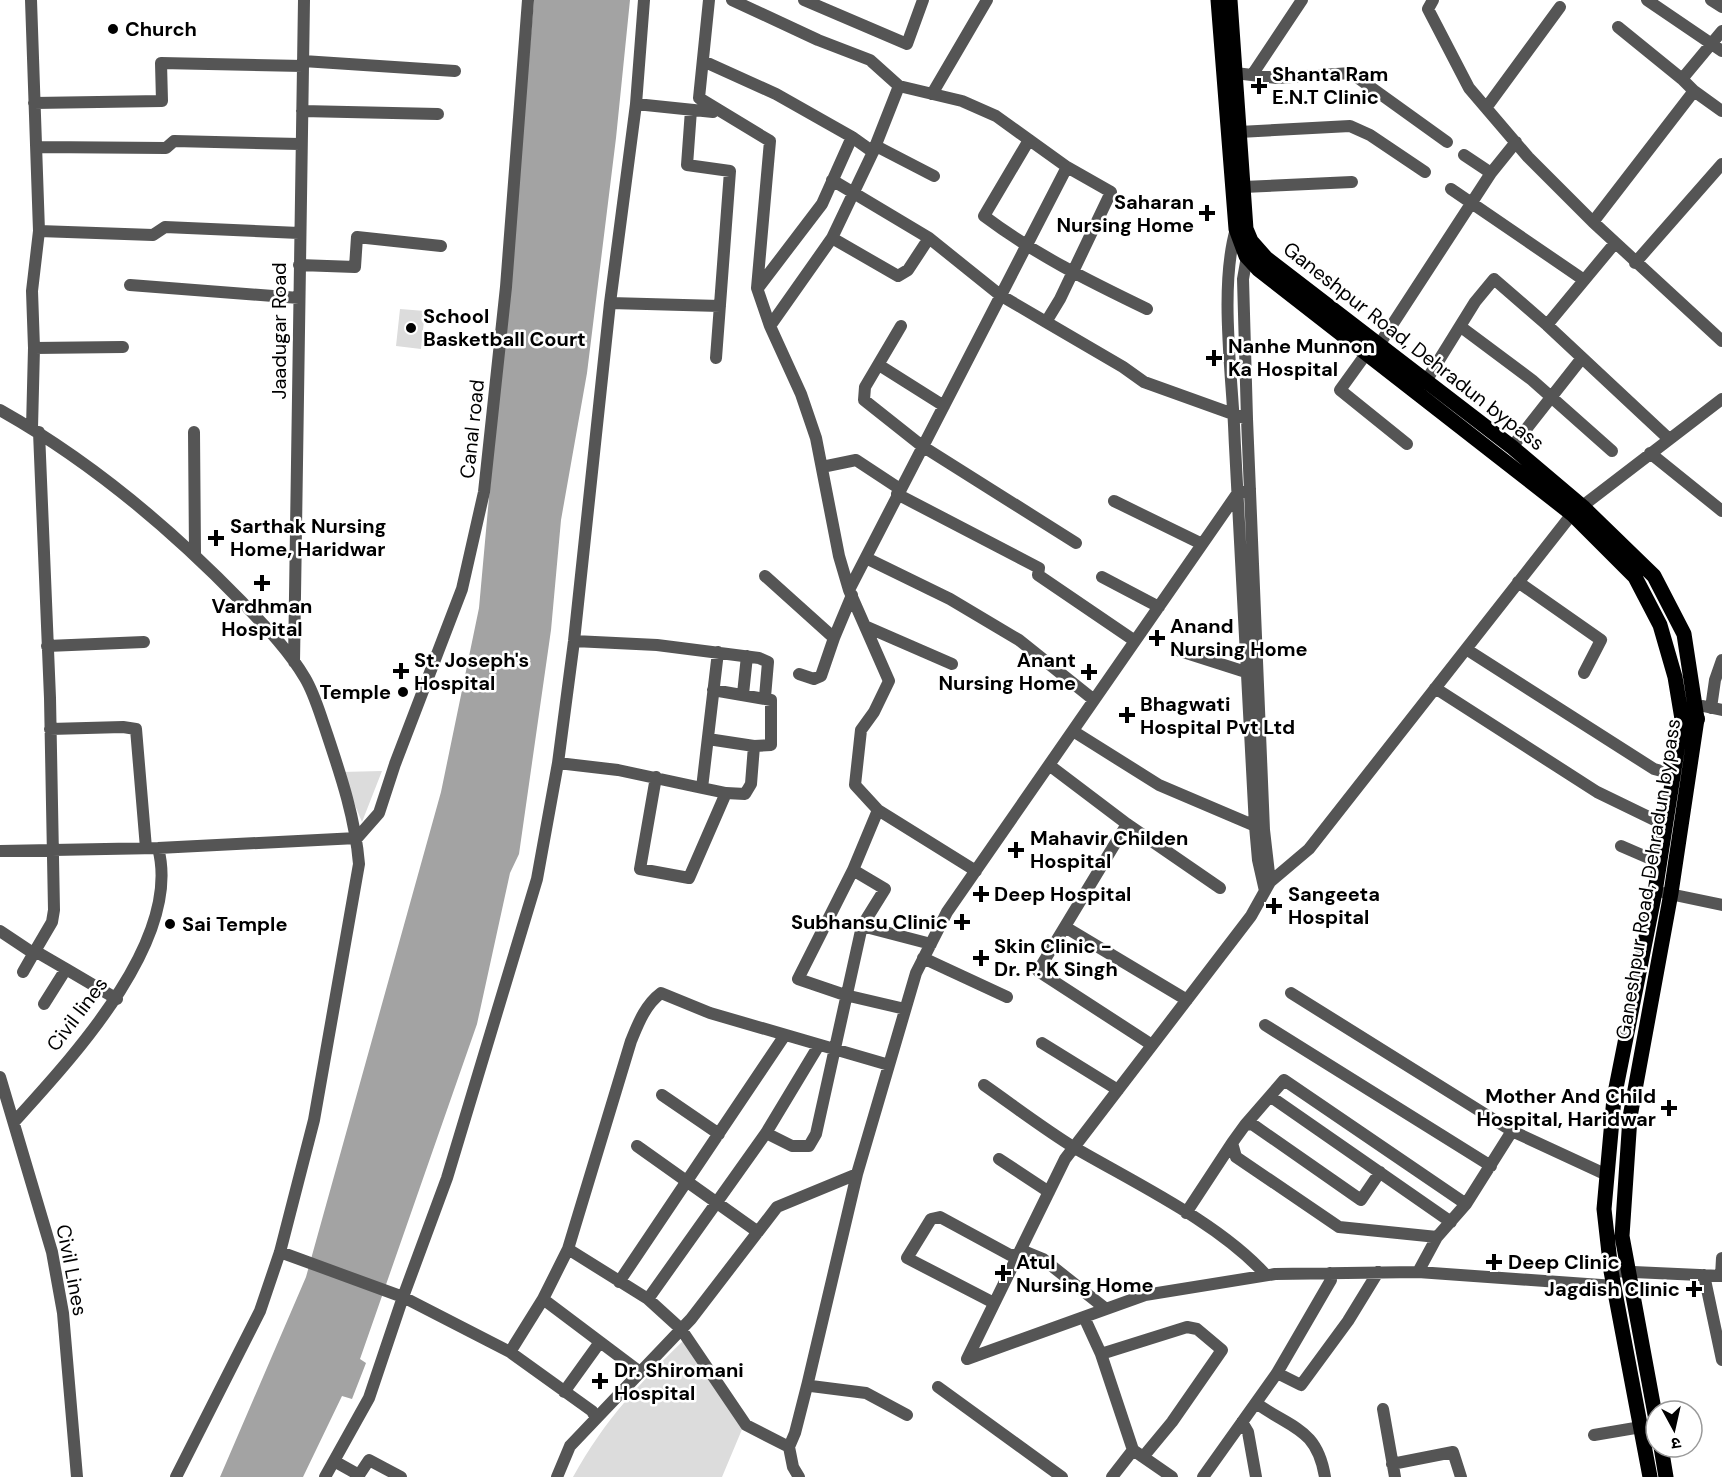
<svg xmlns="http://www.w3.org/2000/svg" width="1722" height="1477" viewBox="0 0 1722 1477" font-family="'DM Sans','Noto Sans Devanagari',sans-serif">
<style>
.green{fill:#dcdcdc}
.water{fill:#a3a3a3}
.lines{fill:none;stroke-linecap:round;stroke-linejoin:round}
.minor{stroke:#555;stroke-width:12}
.major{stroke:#000;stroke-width:15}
.highway{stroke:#000;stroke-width:16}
.poi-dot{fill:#000;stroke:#fff;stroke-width:2}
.labels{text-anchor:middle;stroke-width:5;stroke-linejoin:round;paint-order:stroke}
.poi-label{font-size:20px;font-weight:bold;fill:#000;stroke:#fff;text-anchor:start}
.street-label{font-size:20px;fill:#000;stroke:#fff}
</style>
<rect width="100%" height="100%" fill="#fff"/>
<path class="green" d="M400,309L425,311L421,349L396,346Z
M382,771L362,822L341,772Z
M687,1337L743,1427L722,1477H573C605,1419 640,1383 687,1337Z"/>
<path class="water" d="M534,0H630L616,138L587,373L561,520L551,630L519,854L510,873L477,1024L360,1359L366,1363L352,1399L342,1396L303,1477H220L306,1277L441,792L479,608Z"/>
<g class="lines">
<path class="minor" d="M31,0L39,231L32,291L34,348L32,428
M709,0L699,98L770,141L757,288L770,326
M732,0L818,40L870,60L899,86L962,101L996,116L1067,167
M804,0L907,44L923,0
M1433,0L1428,9L1469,88L1528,157L1593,222
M1647,0L1722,51
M1711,0L1722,7
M1618,27L1682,79
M1722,31L1682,79L1694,91L1593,222L1722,341
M303,61L455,71
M703,61L776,94L852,137L822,204L758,288
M1235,73L1277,78L1351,73L1447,142
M1252,75L1302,0
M899,86L873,152L832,238L770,326L801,394L816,438L839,556L849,590L889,681L874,712L861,730L855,785L878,810L853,870L885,889L862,926L931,944
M1694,91L1722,111
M932,94L987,0
M34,103L162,101L161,63L303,66
M636,104L713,112
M1486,108L1560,7
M691,110L687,165L730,171L716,358
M302,111L438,114
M1239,132L1350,126L1370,135L1425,172
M852,137L873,152L876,146L934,176
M1029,140L984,216C1036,255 1089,281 1147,309
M37,147L166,148L174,141L300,144
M1464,155L1491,173
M832,180L929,238L1000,295L1046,322
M1243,187L1352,182
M1451,189L1584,280
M1236,229C1220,284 1231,367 1234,425C1240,559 1247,693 1255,826L1258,860L1265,891
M39,231L153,235L165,227L299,233
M832,238L898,276L908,270L929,238
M1248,251L1243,279L1247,419L1264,830L1270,882
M1635,263L1722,164
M299,265L355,267L357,237L441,246
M130,285L299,298
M610,303L720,306
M1547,325L1615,243
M901,326L865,387L864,400L922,446L1076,543
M1461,327L1532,380L1612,451
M1379,345L1491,173L1516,142
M34,348L123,347
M1366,354L1340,390L1407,444
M879,365L944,406
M1426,381L1475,302L1494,279L1547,325L1669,439
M0,410C89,460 170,528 241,601C264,625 288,649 305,678C314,693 319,711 325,728C340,773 355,816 359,864L314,1120L280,1252L260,1311L176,1477
M194,432L195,553
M1512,447L1582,358
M1650,453L1722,511
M822,467L856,460L900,489
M897,494L1039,568L1038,575L1135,641
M1114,501L1202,544
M866,558L950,599L1019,640L1094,700
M765,576L834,638L852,595
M1102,577L1159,607
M1518,582L1601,640L1584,673
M849,590L1067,167L1111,192L1060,299L1046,322L1123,367L1144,382L1247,419
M867,627L952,664
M574,641L657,645L759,658L768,662L765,697
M47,646L144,642
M1466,649L1654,769L1673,774
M1180,651L1252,674
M294,662L304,0
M799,674L814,679L821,676L834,638
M1435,688L1597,792L1665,825
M713,690L771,700V745L754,746
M743,694L747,656
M1703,706L1722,710
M1711,708L1715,680L1722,660
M50,729L123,727L136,729L146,848
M1073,731L1159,785L1260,828
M708,739L754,746L751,784L745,794L726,793
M558,763L618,770L702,788L718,652
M1049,765L1127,824L1220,888
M656,777L640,869L689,878L726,793L702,788
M878,810L976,871
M1127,824L1038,971L1152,1045
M357,838L379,813L395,764L462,589L484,492L506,287L528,0
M1621,846L1658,862
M0,851L158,848L357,838
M853,870L798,979L845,995L905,1009
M1665,893L1722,905
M1065,927L1187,1000
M0,931L30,951H35L52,922L54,910L50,698L39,432
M923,958L1007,997
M23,972L35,951L66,969
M1291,993L1512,1131L1607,1175
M44,1004L66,969L117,999
M1265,1025L1491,1166
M1042,1043L1118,1090
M0,1077L52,1252L63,1313L77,1477
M984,1085C1014,1106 1044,1129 1075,1148C1137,1184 1219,1223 1266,1275
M662,1095L719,1134
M1271,1097L1451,1222
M14,1122C71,1059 183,940 158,848
M1245,1125L1284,1080L1466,1204
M766,1133L792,1146H809L816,1134L862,926
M637,1146L758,1232
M999,1159L1049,1192
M1380,1172L1361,1200L1252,1124L1245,1125L1232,1143L1236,1157L1339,1227L1437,1237L1466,1204L1512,1131
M857,1174L808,1382L811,1386L866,1393L907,1415
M1186,1213L1232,1143
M568,1249L648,1299L681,1329L746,1425L789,1447
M280,1252L403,1297L510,1352L592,1411L596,1418
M1611,1271L1722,1276
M1418,1272L1437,1237
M1704,1275L1722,1360
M1721,1276L1722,1258
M619,1282L785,1035
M543,1299L640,1372
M648,1299L766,1133L819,1045
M994,1303L907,1258L931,1219L940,1217L1010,1255L1026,1252L1043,1259L1106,1309
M1084,1317L1101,1354L1133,1450L1172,1477
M510,1352L543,1299L568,1249L631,1041C638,1024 645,1005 661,993L710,1013L889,1065
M1101,1354L1187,1327L1197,1329L1222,1350L1172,1422L1143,1457
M967,1359L1065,1159L1251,916L1270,882L1309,849L1572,514L1722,399
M967,1359L1145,1295L1275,1274L1418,1272L1615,1286
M1277,1373L1331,1280L1330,1273
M938,1387L1062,1477
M564,1392L600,1342
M1256,1403C1292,1429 1317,1428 1325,1477
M1383,1409L1395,1477
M1242,1422L1248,1432L1256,1477
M1594,1435L1641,1427
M334,1461L359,1475L369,1460L401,1477
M1392,1464L1453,1452L1461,1477
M325,1477L369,1398L403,1297L447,1178L537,879L558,763L574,641L610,303L636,104L644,0
M557,1477L570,1446L691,1319L777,1207L857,1174L916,973L947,912L1237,494L1250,489
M799,1477L793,1467L789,1447L795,1433L808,1382
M1112,1477L1133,1450
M1203,1477L1277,1373L1301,1385L1348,1321L1378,1272"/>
<path class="major" d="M1218,0L1236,229L1246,256L1258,269L1572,514L1635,577L1660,625L1675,677L1682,719L1655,892L1614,1098L1604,1209L1611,1271L1650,1477
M1230,0L1246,229L1251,241L1266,258L1512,447L1583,507L1654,576L1684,634L1697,719L1671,893L1630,1117L1622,1236L1656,1420
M1661,1447L1666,1477"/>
<path class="highway" d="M1682,719H1697"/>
</g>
<g class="poi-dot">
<circle cx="113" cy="29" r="6"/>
<path d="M1256 77h6v6h6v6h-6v6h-6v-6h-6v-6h6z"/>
<path d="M1204 204h6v6h6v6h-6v6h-6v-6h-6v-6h6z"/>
<circle cx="411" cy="328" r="6"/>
<path d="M1211 349h6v6h6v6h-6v6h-6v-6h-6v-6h6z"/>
<path d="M213 529h6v6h6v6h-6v6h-6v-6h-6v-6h6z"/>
<path d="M259 574h6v6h6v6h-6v6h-6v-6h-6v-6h6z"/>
<path d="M1154 629h6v6h6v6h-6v6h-6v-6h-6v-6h6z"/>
<path d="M398 662h6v6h6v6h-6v6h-6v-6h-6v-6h6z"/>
<path d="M1086 663h6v6h6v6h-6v6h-6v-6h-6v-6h6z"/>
<circle cx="403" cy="692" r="6"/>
<path d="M1124 706h6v6h6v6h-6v6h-6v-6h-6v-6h6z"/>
<path d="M1013 841h6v6h6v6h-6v6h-6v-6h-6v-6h6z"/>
<path d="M978 885h6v6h6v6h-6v6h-6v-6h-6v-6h6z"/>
<path d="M1271 897h6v6h6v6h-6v6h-6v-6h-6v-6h6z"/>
<path d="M959 913h6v6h6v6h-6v6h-6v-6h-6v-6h6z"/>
<circle cx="170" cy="924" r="6"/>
<path d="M978 949h6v6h6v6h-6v6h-6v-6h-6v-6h6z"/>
<path d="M1666 1099h6v6h6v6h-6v6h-6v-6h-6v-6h6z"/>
<path d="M1491 1253h6v6h6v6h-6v6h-6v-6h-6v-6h6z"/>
<path d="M1000 1264h6v6h6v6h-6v6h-6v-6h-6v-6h6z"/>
<path d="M1691 1280h6v6h6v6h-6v6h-6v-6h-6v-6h6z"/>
<path d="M597 1372h6v6h6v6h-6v6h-6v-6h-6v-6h6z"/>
</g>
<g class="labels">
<g class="poi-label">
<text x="125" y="36">Church</text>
<text x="1272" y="81">Shanta Ram<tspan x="1272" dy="23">E.N.T Clinic</tspan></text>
<text x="1194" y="209" text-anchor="end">Saharan<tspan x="1194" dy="23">Nursing Home</tspan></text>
<text x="423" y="323">School<tspan x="423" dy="23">Basketball Court</tspan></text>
<text x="1228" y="353">Nanhe Munnon<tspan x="1228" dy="23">Ka Hospital</tspan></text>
<text x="230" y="533">Sarthak Nursing<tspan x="230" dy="23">Home, Haridwar</tspan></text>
<text x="262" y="613" text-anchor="middle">Vardhman<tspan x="262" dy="23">Hospital</tspan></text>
<text x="1170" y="633">Anand<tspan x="1170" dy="23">Nursing Home</tspan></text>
<text x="414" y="667">St. Joseph's<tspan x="414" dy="23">Hospital</tspan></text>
<text x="1076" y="667" text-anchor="end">Anant<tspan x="1076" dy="23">Nursing Home</tspan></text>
<text x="391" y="699" text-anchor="end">Temple</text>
<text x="1140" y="711">Bhagwati<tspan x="1140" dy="23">Hospital Pvt Ltd</tspan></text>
<text x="1030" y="845">Mahavir Childen<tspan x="1030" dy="23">Hospital</tspan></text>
<text x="994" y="901">Deep Hospital</text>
<text x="1288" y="901">Sangeeta<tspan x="1288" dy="23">Hospital</tspan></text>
<text x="948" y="929" text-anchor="end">Subhansu Clinic</text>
<text x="182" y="931">Sai Temple</text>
<text x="994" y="953">Skin Clinic -<tspan x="994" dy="23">Dr. P. K Singh</tspan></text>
<text x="1656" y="1103" text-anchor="end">Mother And Child<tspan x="1656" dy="23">Hospital, Haridwar</tspan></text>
<text x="1016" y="1269">Atul<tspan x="1016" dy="23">Nursing Home</tspan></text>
<text x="1508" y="1269">Deep Clinic</text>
<text x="1680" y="1296" text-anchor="end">Jagdish Clinic</text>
<text x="614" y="1377">Dr. Shiromani<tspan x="614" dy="23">Hospital</tspan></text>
</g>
<g class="street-label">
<text transform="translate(279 331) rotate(-90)" y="7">Jaadugar Road</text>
<text transform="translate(1414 346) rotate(38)" y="7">Ganeshpur Road, Dehradun bypass</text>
<text transform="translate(472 429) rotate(-84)" y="7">Canal road</text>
<text transform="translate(1648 879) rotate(-81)" y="7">Ganeshpur Road, Dehradun bypass</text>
<text transform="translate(77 1014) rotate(-53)" y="7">Civil lines</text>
<text transform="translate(72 1270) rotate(79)" y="7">Civil Lines</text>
</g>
</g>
<g transform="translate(1674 1429) rotate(172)"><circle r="28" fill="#ffffff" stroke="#999999" stroke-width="1.5"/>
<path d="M0-4.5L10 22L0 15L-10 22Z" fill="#000000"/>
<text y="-9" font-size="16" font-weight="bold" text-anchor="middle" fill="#000000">उ</text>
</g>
</svg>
